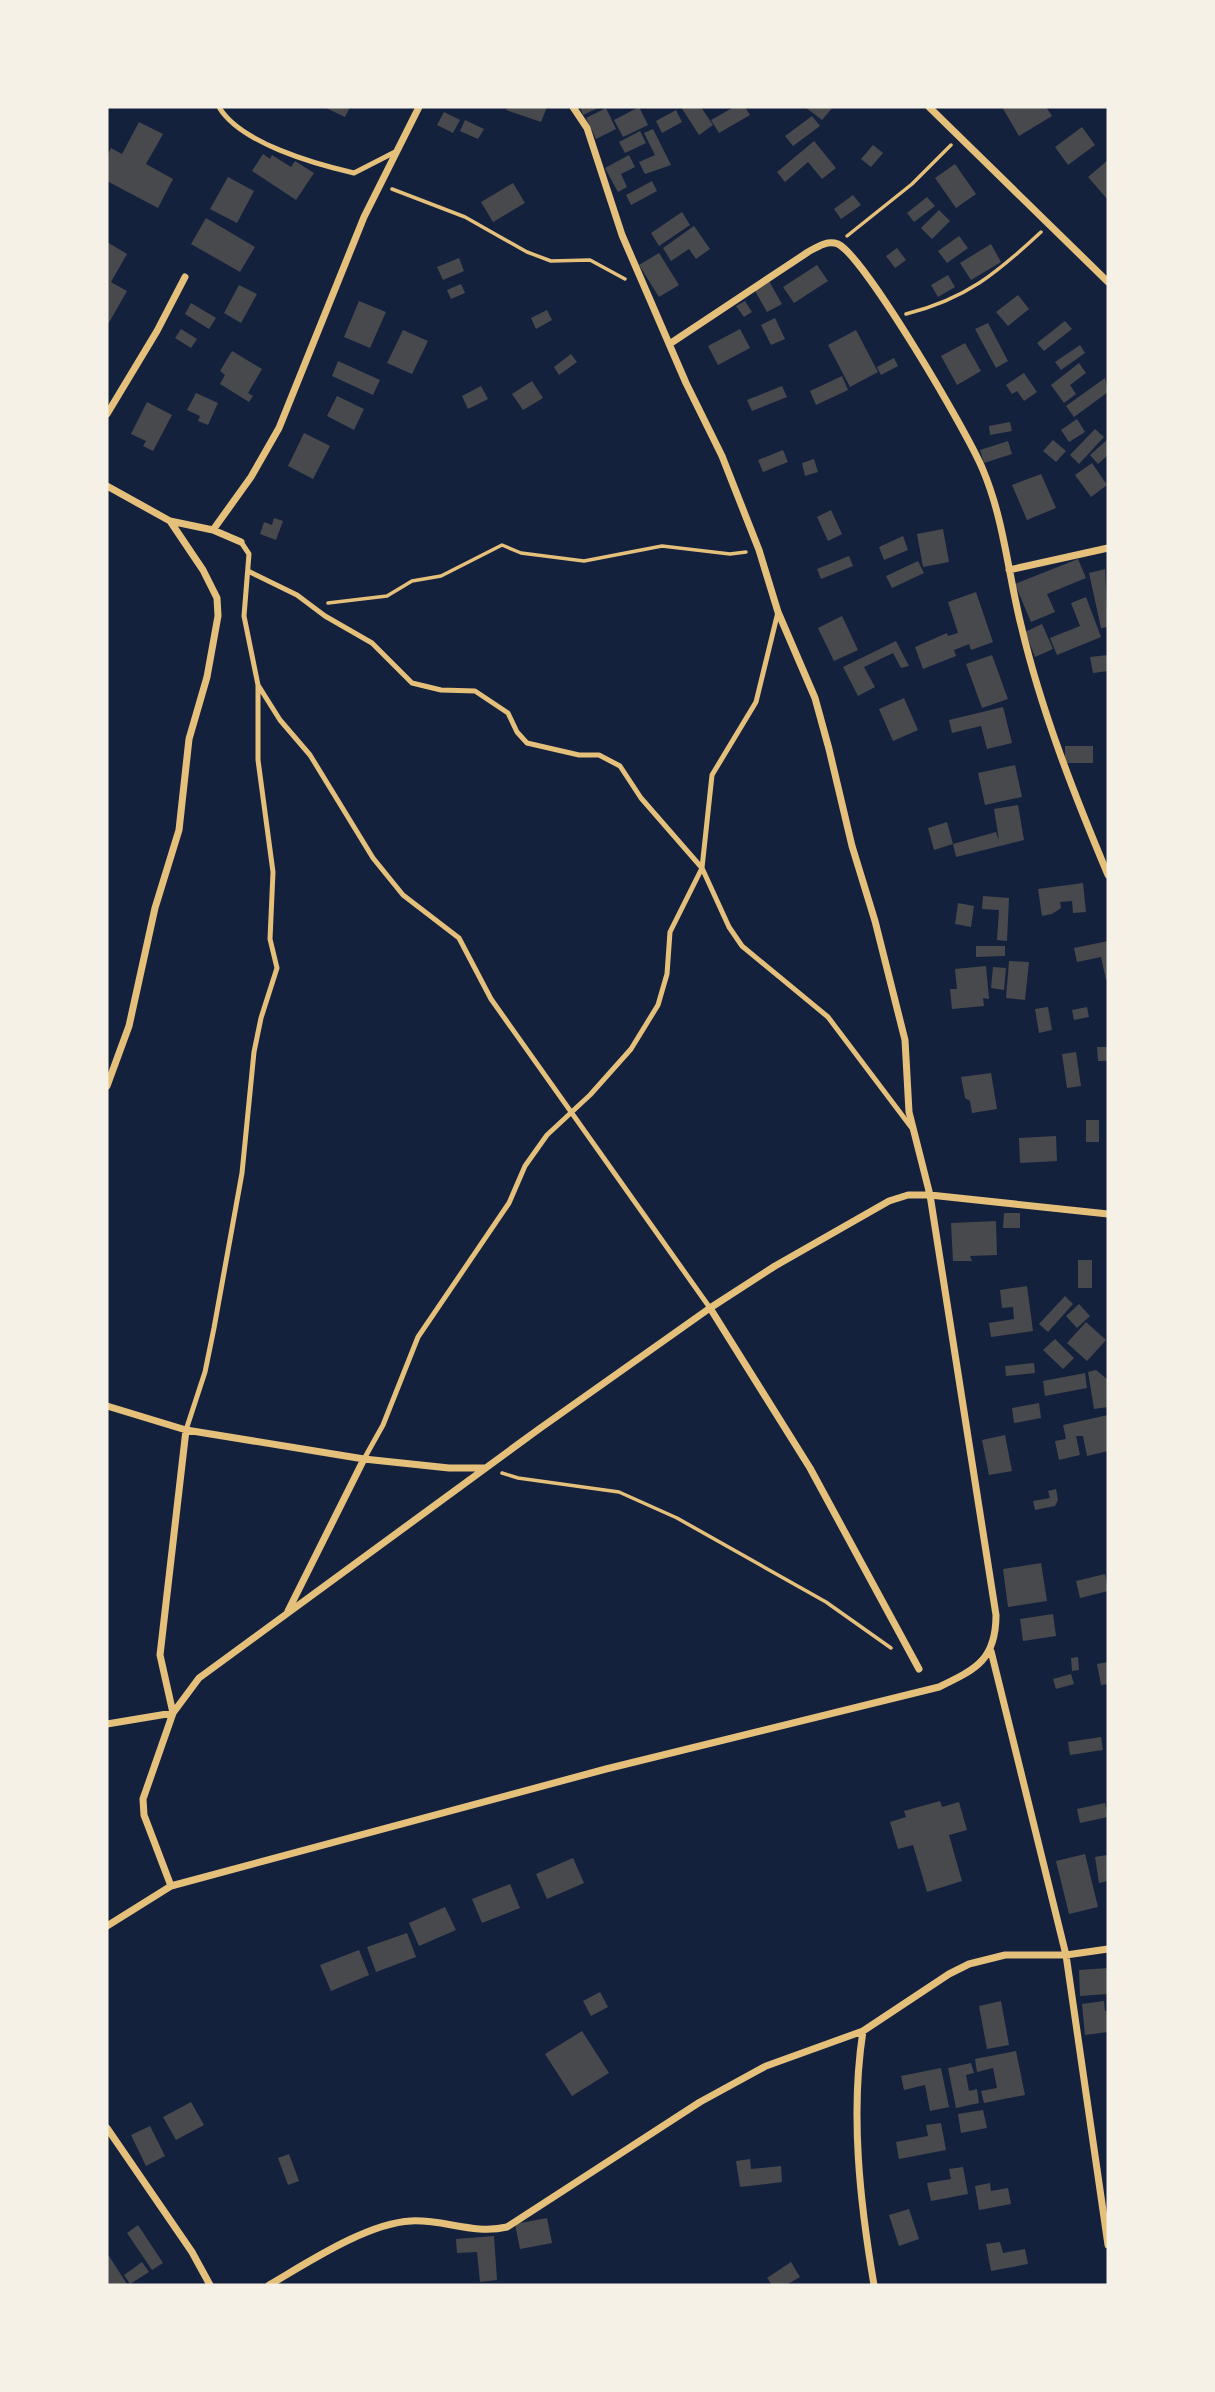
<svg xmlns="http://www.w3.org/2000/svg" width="1215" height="2392" viewBox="0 0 1215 2392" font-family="'Noto Serif',serif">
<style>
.building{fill:#48494c}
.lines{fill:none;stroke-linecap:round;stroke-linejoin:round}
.path{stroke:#e5c07b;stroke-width:3.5}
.service{stroke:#e5c07b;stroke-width:5}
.minor{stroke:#e5c07b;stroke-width:7}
</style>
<rect width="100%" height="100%" fill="#14213d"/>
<path class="building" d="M324,107H350L345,117Z
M508,107H547L541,122L506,110Z
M580,107H600L583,115Z
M639,107L648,125L623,137L614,120Z
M681,107H701L713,125L699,135Z
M734,107H745L750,115L719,133L711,120Z
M805,107H833L822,120Z
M1002,107H1046L1052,116L1019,136Z
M606,108L616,129L596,139L586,118Z
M676,110L682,122L662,133L656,121Z
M444,112L460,120L453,133L437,125Z
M812,116L820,126L793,146L785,136Z
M465,120L484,129L478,139L460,131Z
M139,122L163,134L146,164L173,179L158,208L107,181V156L111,148L122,154Z
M1082,127L1095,145L1068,165L1055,147Z
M653,129L671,165L645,174L639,162L655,155L644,133Z
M640,131L646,143L625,153L619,142Z
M814,141L836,168L822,179L808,162L785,182L777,172Z
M873,145L883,153L871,167L861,159Z
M263,154L270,159L272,155L291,167L295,161L314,173L296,200L252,171Z
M629,155L635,167L621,174L627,187L618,192L605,168Z
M1108,160V200L1088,177Z
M955,164L976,194L956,208L935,178Z
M228,177L254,191L237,223L210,209Z
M652,181L657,191L631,205L626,195Z
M513,183L525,203L493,222L481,202Z
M853,195L861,205L841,219L834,209Z
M927,197L935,206L914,222L907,213Z
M939,210L950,221L932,239L921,228Z
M682,212L690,225L659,246L651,233Z
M206,218L255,247L240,272L191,244Z
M694,226L710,249L696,259L689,249L671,261L663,248Z
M959,236L968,248L947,263L938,251Z
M107,242L127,254L111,282L127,291L107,326Z
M991,244L1001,262L971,280L960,263Z
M897,248L906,260L895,268L886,256Z
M659,253L679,285L659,297L639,265Z
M459,258L464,271L443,280L437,267Z
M817,265L828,281L794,303L783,287Z
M948,275L955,287L938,297L931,285Z
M769,281L782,304L767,312L754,289Z
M461,284L465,293L451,299L447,290Z
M239,285L257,294L241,323L224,313Z
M1018,295L1029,309L1008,326L996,312Z
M359,301L386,312L370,348L344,337Z
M745,301L752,312L744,317L736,306Z
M191,303L216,318L209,329L185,314Z
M547,310L552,320L536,329L531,318Z
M775,318L785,339L771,345L761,325Z
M1065,321L1072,329L1044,351L1037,343Z
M988,323L1008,361L996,368L975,329Z
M181,329L197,339L191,348L175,338Z
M740,329L750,348L718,365L708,346Z
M403,330L428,341L412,374L387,363Z
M856,330L878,372L850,387L828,345Z
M965,343L981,371L957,385L941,356Z
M1080,345L1085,353L1061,370L1055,362Z
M232,351L262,369L248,393L253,396L249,402L220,384L225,375L220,371Z
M571,354L577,362L559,375L554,367Z
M894,358L898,366L881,375L877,367Z
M338,361L380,380L373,395L332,376Z
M1079,363L1086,373L1070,385L1076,394L1064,403L1051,385Z
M1024,373L1037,392L1024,401L1017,391L1012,394L1006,385Z
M842,376L848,390L816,405L810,391Z
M1105,378L1108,392L1074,417L1066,406Z
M532,381L543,398L523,410L512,394Z
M481,386L488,399L468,409L462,396Z
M782,386L787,397L752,411L747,400Z
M196,393L218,403L208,425L198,421L200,416L187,410Z
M337,396L364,409L354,430L327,416Z
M147,402L172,415L153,451L143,446L146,441L131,434Z
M1077,419L1085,432L1069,442L1061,430Z
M1010,422L1012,431L990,435L989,426Z
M1095,429L1104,437L1079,464L1070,455Z
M304,433L330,446L313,479L288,466Z
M1108,439V455L1098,464L1090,455Z
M1053,440L1066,451L1056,462L1043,451Z
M1008,441L1012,454L984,463L980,450Z
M783,450L788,462L763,472L758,460Z
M814,459L818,472L805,476L802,463Z
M1092,463L1107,485L1091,497L1075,475Z
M1041,474L1056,508L1027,520L1012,485Z
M831,510L842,534L828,541L817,517Z
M274,518L283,521L276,540L260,534L264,522L272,525Z
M943,529L949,562L923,567L917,534Z
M903,536L908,550L884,560L879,547Z
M849,556L853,566L821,579L817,569Z
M1078,559L1086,578L1047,594L1055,612L1031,622L1015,584Z
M918,561L924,573L892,588L886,576Z
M1105,569L1108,627L1101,628L1089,573Z
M976,592L993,642L971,650L969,644L954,650L956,656L923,669L915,647L947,633L948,636L958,633L948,602Z
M1086,597L1101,637L1057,655L1050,638L1080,626L1071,603Z
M842,616L858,650L834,661L818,628Z
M1042,624L1053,649L1035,657L1025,632Z
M896,641L909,666L901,668L893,653L864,667L875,687L858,696L843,667Z
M992,655L1008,699L982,708L966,664Z
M1108,655V671L1093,673L1090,657Z
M904,698L918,730L893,741L879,709Z
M1003,707L1012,743L987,749L981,726L952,733L949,720Z
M1065,746H1093V763H1065Z
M1015,765L1022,797L985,805L978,773Z
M1018,805L1024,840L956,857L953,844L996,832L999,840L994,809Z
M947,822L953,844L934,850L928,828Z
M1083,883L1086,912L1073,913L1072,901L1060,902L1061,908L1052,914L1042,916L1038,889Z
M983,896L1009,898L1007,941L997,940L999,910L982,909Z
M958,903L974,906L971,927L955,924Z
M1108,941V980H1106L1101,957L1077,962L1074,948Z
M976,946H1005V956L976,957Z
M1009,961L1029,962L1025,1000L1006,998Z
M986,966L989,999L983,998L984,1006L952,1009L950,989H957L955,969Z
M993,967L1006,968L1004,990L991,988Z
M1048,1007L1052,1030L1039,1033L1035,1009Z
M1087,1007L1089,1017L1074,1020L1072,1010Z
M1097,1047H1108V1061H1098Z
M1076,1052L1081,1086L1067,1088L1062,1054Z
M991,1073L997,1109L972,1113L970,1101L965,1098L961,1077Z
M1086,1120H1099V1142H1086Z
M1056,1136L1057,1161L1020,1163L1019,1138Z
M1004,1213H1020V1228H1003Z
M996,1221L997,1255L970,1256L972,1261H953L951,1223Z
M1078,1260H1092V1288H1078Z
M1027,1286L1033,1331L991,1337L989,1323L1014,1319L1013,1307L1002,1308L1000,1290Z
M1065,1296L1073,1304L1048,1332L1039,1324Z
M1079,1304L1090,1316L1077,1328L1066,1316Z
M1086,1322L1106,1340L1087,1361L1067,1343Z
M1055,1339L1074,1358L1063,1369L1043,1350Z
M1034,1363L1035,1373L1006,1376L1005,1366Z
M1096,1370L1108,1380V1407L1094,1409L1088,1372Z
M1085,1373L1087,1388L1045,1396L1043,1381Z
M1039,1403L1041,1418L1014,1423L1012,1408Z
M1108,1415V1451L1087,1456L1083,1436H1076L1080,1455L1059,1460L1055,1441L1066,1439L1063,1425Z
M1005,1435L1012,1471L989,1475L982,1440Z
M1056,1489L1058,1500L1055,1506L1035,1510L1033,1501L1050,1498L1048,1491Z
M1041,1563L1047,1601L1008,1607L1003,1569Z
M1105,1574L1108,1591L1080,1598L1076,1581Z
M1053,1614L1056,1636L1023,1641L1020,1619Z
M1078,1657L1079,1670L1072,1671L1071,1658Z
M1108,1662V1684L1101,1685L1097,1664Z
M1071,1674L1074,1684L1056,1689L1053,1679Z
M1101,1737L1103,1750L1070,1755L1068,1742Z
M940,1801L942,1807L959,1802L967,1830L949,1835L962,1881L927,1892L913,1845L898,1849L890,1822L906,1817L904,1811Z
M1105,1803L1108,1817L1080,1823L1077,1809Z
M1085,1854L1098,1907L1069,1914L1056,1861Z
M1107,1855L1108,1881L1099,1883L1095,1857Z
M573,1858L584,1883L547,1899L536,1874Z
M510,1884L520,1908L482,1923L472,1899Z
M445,1907L456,1930L419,1946L409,1923Z
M407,1933L416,1957L376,1972L367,1947Z
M359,1950L369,1975L331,1991L320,1965Z
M1108,1968V1994L1080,1996L1079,1970Z
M600,1992L608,2007L591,2016L583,2001Z
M1001,2001L1009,2045L987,2049L979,2006Z
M1104,2001L1105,2011H1108V2032L1085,2035L1082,2004Z
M582,2031L609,2073L572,2096L545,2054Z
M1016,2051L1025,2095L984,2103L981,2091L997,2088L993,2068L977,2072L975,2059Z
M971,2063L974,2073L966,2075L969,2091L977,2089L979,2103L956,2108L948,2068Z
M941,2068L949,2107L930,2111L925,2085L904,2090L901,2076Z
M191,2102L204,2125L176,2140L163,2117Z
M983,2110L987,2128L961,2133L958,2114Z
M941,2123L946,2150L899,2159L896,2142L928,2136L926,2125Z
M150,2126L165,2156L146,2166L131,2135Z
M289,2154L299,2181L288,2185L278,2158Z
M750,2159L751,2169L781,2166L782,2182L740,2187L736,2161Z
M963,2167L968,2194L931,2201L927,2183L951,2179L949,2169Z
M990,2183L991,2191L1008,2188L1011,2204L979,2210L975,2186Z
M909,2209L919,2239L899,2246L889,2215Z
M547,2218L552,2243L520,2249L515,2224Z
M138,2225L163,2263L152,2270L127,2233Z
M494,2236L497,2280L480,2282L477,2252L457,2253L456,2239Z
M1000,2242L1003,2253L1025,2249L1028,2264L991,2271L986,2244Z
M109,2256L127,2284L125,2285H107V2257Z
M142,2262L149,2272L130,2284L124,2275Z
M791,2262L800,2277L786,2285H772L767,2278Z"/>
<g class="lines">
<path class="path" d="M392,189L465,217L527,252L551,261L590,260L625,279
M847,236L912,184L951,145
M906,314C966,299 997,273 1041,232
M328,603L387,596L412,581L441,576L502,545L521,553L584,561L662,546L730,554L746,552
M502,1473L518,1478L619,1492L677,1518L826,1602L891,1648"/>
<path class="service" d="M219,107C240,143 315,164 354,173L395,152
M248,571L297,595L325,616L372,643L412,683L441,690L475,691L508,713L517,732L527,743L579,755H599L620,766L641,798L702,868L729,927L742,946L828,1017L911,1127
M258,685L280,720L310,755L373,858L403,895L459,938L491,999L710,1308
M186,1430L205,1372L214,1328L242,1173L254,1052L261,1018L277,968L270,939L273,872L258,760V685L244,616L249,554L241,542
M364,1459L383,1425L418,1337L509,1203L525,1166L547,1135L590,1095L631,1049L658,1005L667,974L670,932L702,868L712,775L756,702L778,612"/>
<path class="minor" d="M929,107L1108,282
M671,343L808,252C817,247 827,240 838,244C865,257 969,435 983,470C1004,520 1008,573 1021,625C1041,710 1074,794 1108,875
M107,414L157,331L185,277
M107,486L170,521L213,530L241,542
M213,530L251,477L279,428L364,217L419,107
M1009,570L1108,548
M107,1086L129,1026L155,908L179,830L189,739L207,677L218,616L217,598L203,570L170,521
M710,1308L810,1468L919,1669
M107,1406L186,1430L364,1459L449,1468H485
M288,1611L364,1459
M991,1651L1066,1955L1108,2245
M107,1724L173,1713L160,1655L186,1430
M171,1886L144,1815L143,1799L173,1713L199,1678L539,1429L710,1308L775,1266L889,1201L908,1195H930L1108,1214
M107,1926L171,1886L606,1769L939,1687C977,1669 996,1659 996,1615L930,1195L909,1112L905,1040L875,921L852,846L829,749L815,698L778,612L759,550L722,456L686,383L622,235L587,128L573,107
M863,2031C850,2114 860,2203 874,2285
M107,2128L192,2252L210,2285
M269,2285C307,2263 367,2223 411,2221C443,2219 474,2235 507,2227L700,2102L766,2066L863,2031L949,1974L969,1964L1005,1955H1066L1108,1949"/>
</g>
<rect width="1215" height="2392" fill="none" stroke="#f6f1e7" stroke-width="217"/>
</svg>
